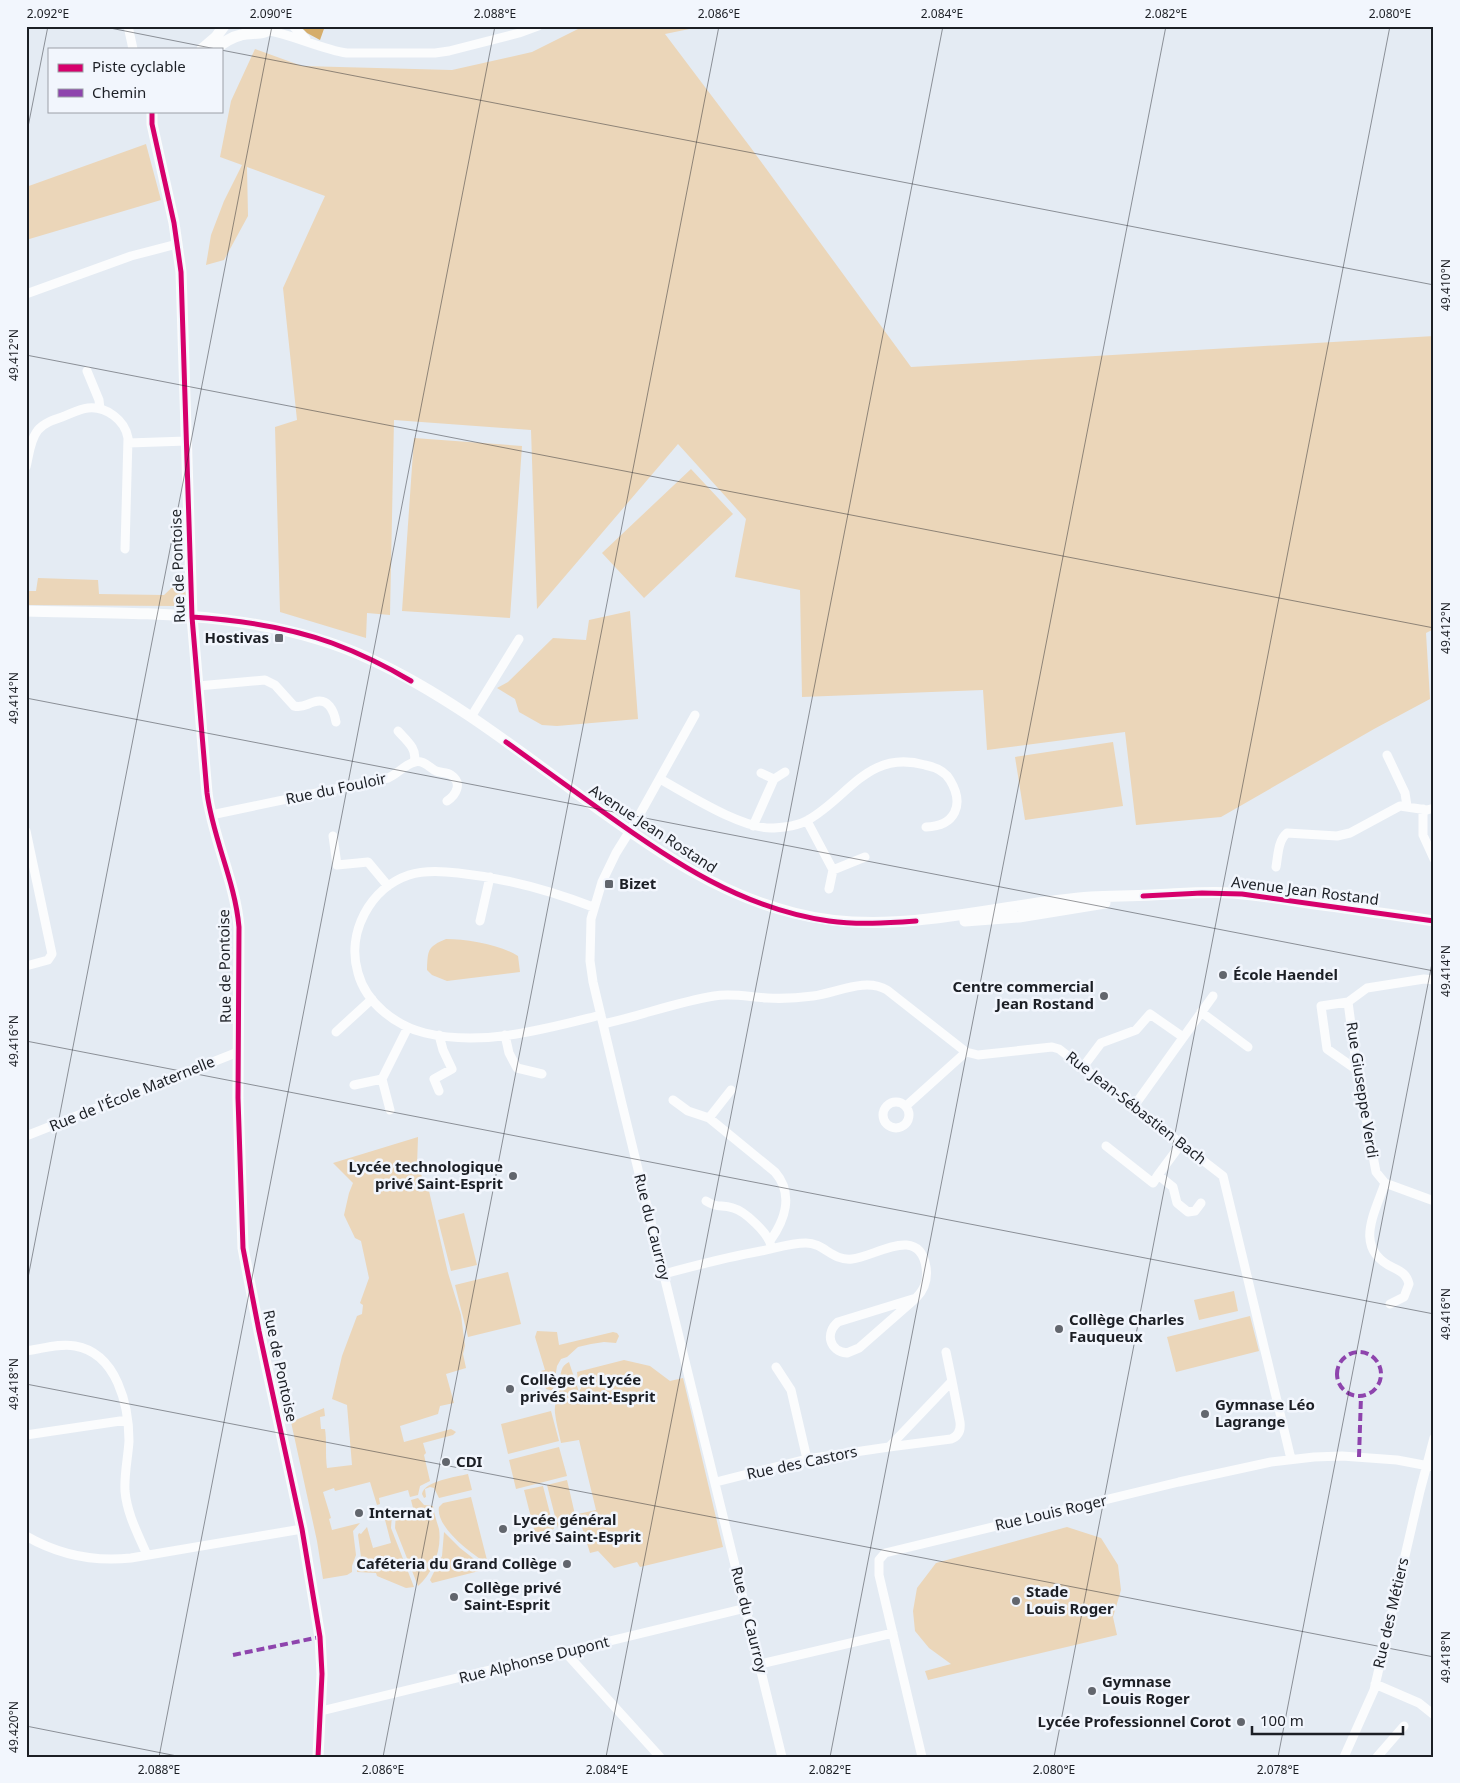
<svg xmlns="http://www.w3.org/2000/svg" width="1460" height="1783" viewBox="0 0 1460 1783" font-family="'Noto Sans',sans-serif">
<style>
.green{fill:#ebd6b9}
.water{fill:#d5ad6b}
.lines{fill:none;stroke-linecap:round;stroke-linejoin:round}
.minor{stroke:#fbfcfd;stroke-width:9}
.tertiary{stroke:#fbfcfd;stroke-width:11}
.quiet{stroke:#8e44ad;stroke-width:4;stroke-dasharray:8 4;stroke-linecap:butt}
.cycleway-casing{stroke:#f2f6fd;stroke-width:8}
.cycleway{stroke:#d6006c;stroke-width:5}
.ticks{fill:none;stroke:#1c1f25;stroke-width:1;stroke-opacity:0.45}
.poi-dot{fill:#62666d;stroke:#f2f6fd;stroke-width:2}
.labels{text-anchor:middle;stroke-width:5;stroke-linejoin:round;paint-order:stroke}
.street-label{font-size:15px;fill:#1c1f25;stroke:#f2f6fd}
.poi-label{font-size:15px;font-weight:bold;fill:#1c1f25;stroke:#f2f6fd;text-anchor:start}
.neatline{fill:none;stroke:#1c1f25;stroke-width:2}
.ticks-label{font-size:12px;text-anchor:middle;fill:#1c1f25}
</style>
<rect width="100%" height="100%" fill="#e4ebf3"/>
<path class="green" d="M584,26H704L665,34L751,148L911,367L1434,336V629L1426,633L1430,699L1374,729L1221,817L1136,825L1125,732L987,750L983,690L802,697L800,590L735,577L746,519L678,444L537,609L531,430L394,420L390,615L367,613L366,638L280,612L275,427L297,420L283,288L325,196L247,167L248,216L224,260L206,265L211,235L224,201L242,165L220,157L231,101L255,49L302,66L452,70L532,52Z
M146,144L161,200L26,240V187Z
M414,438L522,446L510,618L402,611Z
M691,469L733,514L644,598L602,553Z
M38,578L98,580L99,594L164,595L180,580H185L186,598L175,606L26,605V591H36Z
M630,611L638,719L557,726L542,725L519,712L515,699L497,688L508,682L553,638L586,640L589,620Z
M1113,742L1123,806L1025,820L1015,757Z
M446,939C467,939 501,945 518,956L520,972L447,981L432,975L427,970C428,950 427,947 446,939Z
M418,1137L417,1166L429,1191L448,1273L461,1315L465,1346L463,1354L466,1368L446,1374L454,1403L440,1406L438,1414L400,1426L404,1442L451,1429L456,1432L453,1435L423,1443L426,1453L424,1455L430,1481L420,1486L418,1495L410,1497L408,1490L379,1498L380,1504L377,1505L370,1482L335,1491L334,1488L323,1492L331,1518L329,1519L332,1530L360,1523L353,1531L356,1555L352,1566V1572L347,1575L323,1579L317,1541L291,1422L324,1408L325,1416L320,1417L321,1429H325C327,1442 325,1454 327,1468L352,1465L347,1405L332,1399L342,1356L357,1316L362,1314L363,1305L360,1303L369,1278L361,1241L355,1238L344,1215L349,1193L353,1183L333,1163Z
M464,1213L477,1265L451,1271L438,1220Z
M508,1272L521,1324L468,1337L455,1285Z
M1234,1291L1238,1311L1199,1320L1194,1300Z
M1250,1316L1259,1351L1176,1372L1167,1337Z
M537,1331L557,1332L559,1345L613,1332L617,1333L619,1336L616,1343L604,1342L591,1344L578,1347L567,1357L561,1359L557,1366L553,1391L546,1389L541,1371L545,1370L535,1337Z
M624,1360L650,1366L670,1381L683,1378L723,1547L640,1567L637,1562L614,1568L598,1551L590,1553L578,1514L596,1510L579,1440L561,1443C559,1433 556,1423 555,1413C554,1408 560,1371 563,1367C564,1365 566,1364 569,1362L579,1392L582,1386L578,1381L577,1372Z
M551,1411L559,1441L508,1454L501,1424Z
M559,1447L567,1476L516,1489L509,1460Z
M468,1474L472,1490L439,1498L434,1488L430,1487L425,1489L426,1497L424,1498L422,1494C424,1481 456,1477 468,1474Z
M567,1480L577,1523L558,1528L547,1485Z
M543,1486L554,1529L535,1533L524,1490Z
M471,1497L472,1501L488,1564C473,1555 435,1527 439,1507L443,1503Z
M418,1498L424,1505L433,1506C434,1514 437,1522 439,1529C442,1550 433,1573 418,1586L395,1528L396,1513L413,1508L411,1500Z
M392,1514L391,1528L414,1587L406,1588L377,1576L376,1573L357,1572V1567L361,1557L358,1535L359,1533L361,1534L367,1527L373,1548L391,1543L384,1516Z
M1067,1527L1101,1538L1118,1565L1121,1590L1113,1617L1117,1635L928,1680L925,1671L951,1664L929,1648L915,1631L913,1611L917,1588L936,1563Z
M444,1532L460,1548L487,1569L432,1583L430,1580L442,1556Z"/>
<path class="water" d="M300,26H325L320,40L307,33Z"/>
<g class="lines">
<path class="minor" d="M128,26L133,49
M293,26L306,39
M270,31C296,36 321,49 347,53H435L449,51L519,33L538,26
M26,294L131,256L177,244
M87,371L99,400L100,409
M128,443L187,441
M26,467C29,455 30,440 38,430C44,423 53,420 62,417C70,414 79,409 88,408C106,406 125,420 128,438L125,549
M198,686L265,680L275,685L294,706C304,708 306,704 314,702C328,697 334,711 336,722
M695,715L636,821L616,853L602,882L591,919L590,961L593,982L622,1104L782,1757
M471,717L519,639
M398,731C406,740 418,749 414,762
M1387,755L1405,793L1407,806
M761,773L774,779
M660,779C689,795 743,830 774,828C786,827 798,826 808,820C849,797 868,749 925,765C935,767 945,771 950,780C965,805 955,826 926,827
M1423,809V835L1434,859
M211,815L388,778C398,774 405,764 415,762C423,759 430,768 436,771C441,773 447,772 451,775C463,783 456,795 447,801
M807,821L833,870L865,857
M753,826L774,779L785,772
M26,831L52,954L48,960L26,966
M333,836L337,865L368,862L388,886
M1276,867C1278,856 1278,840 1287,833L1337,836L1350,833L1400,806L1427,810L1434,808
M829,889L833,870
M593,907C549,890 505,878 458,873C442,871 424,870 409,875C370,888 346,933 358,973C366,1003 396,1026 425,1033C483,1047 545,1029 601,1015
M480,921L490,877
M1348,1002L1357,1070L1376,1172L1385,1183L1434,1201
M1201,1012L1248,1047
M603,1024C640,1016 677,1002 714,996C732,993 749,997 767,998C783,999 798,998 813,996C837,993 865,977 887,990L966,1052L978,1055L1052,1047L1059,1049L1223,1176L1291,1459
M336,1032L372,999
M505,1035L509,1053L517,1068L542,1074
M1083,1067L1101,1043L1136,1030L1150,1014L1183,1037
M1357,1070L1327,1049L1321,1006L1348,1002L1367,988L1424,979L1434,980
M354,1085L382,1079
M439,1091L434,1079L452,1069L443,1050L439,1035
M673,1100L688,1111L709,1118L775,1172C794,1194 785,1220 770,1241
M883 1115a13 13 0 1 1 26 0a13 13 0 1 1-26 0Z
M906,1106L966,1052
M1134,1106L1213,996
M390,1110L382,1079L408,1027
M709,1118L731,1090
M26,1136L238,1052
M1106,1146L1153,1183L1158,1175L1173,1187L1177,1203L1188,1212L1195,1211L1201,1203
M1158,1175L1181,1144
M1385,1183C1374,1215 1353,1249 1394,1268C1402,1272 1407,1275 1409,1284L1404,1297L1390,1304
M706,1201C719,1209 720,1204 733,1208C745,1211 769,1234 771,1246
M664,1274C697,1265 728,1257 761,1251C776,1248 791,1243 806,1243C824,1243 832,1261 852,1259C875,1257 919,1224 926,1267C928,1280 925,1289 916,1298L859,1348L847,1353C829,1351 825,1333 838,1322L916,1298
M26,1351C42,1349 59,1343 75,1346C117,1353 129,1406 129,1441C128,1458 124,1474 125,1491C127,1514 138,1534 147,1555
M776,1367L791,1390L807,1459
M26,1435L127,1420
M889,1447L951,1439C959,1436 961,1430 960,1422L952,1381
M716,1482L807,1459L889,1447L952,1381L946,1352
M26,1536C59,1555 94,1562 131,1558L302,1529
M565,1652L660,1757
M760,1664L893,1633
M1375,1684L1419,1703L1434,1715
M321,1711L746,1608
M922,1757L879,1575V1560L885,1553L1179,1482L1271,1462L1314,1457L1342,1456L1397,1460L1434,1467
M1344,1757L1374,1690L1420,1491L1434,1438
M1377,1757L1404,1726"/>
<path class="tertiary" d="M202,49L216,37L224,26
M215,49C223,43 231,37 241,35C254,32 264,36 275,26
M152,111V124L174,223L181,272L192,617L207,793C213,839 235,881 239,927L238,1098L243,1248L259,1331L302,1529L320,1637L322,1674L318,1757
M26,611C142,614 265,609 372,660C454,698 525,756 597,808C658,852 720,895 794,913C893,939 992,904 1091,897C1111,896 1131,896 1151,895C1178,894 1206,891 1233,893C1261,895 1288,900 1315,904C1355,909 1394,915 1434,921
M965,921L1019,917L1105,903"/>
<path class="quiet" d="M1337 1374a22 22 0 1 1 44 0a22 22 0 1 1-44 0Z
M1359,1457L1361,1396
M233,1655L320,1637"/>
<defs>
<path id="cycleway" d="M152,111V124L174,223L181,272L192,617L207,793C213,839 235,881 239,927L238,1098L243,1248L259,1331L302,1529L320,1637L322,1674L318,1757
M192,617C238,620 288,627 332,643C359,653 386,666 411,681
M506,742C538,765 570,788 602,811C671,861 743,909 829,921C858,925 887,923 916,921
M1143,896L1202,893L1242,894L1434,921"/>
</defs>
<use href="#cycleway" class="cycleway-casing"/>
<use href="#cycleway" class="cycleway"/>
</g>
<path class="ticks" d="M100,26L216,49M221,50L1434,285M26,137L48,26M26,355L1434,628M26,698L1434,971M26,1041L1434,1314M26,1288L272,26M26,1384L1434,1657M26,1726L182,1757M159,1757L495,26M383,1757L719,26M606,1757L943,26M830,1757L1166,26M1054,1757L1390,26M1278,1757L1434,953"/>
<g class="poi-dot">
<rect x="274" y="633" width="10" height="10" rx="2.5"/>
<rect x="604" y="879" width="10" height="10" rx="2.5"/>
<circle cx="1223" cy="975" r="5"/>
<circle cx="1104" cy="996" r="5"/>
<circle cx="513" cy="1176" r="5"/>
<circle cx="1059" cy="1329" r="5"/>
<circle cx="510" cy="1389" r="5"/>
<circle cx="1205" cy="1414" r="5"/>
<circle cx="446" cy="1462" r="5"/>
<circle cx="359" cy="1513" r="5"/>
<circle cx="503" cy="1529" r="5"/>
<circle cx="567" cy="1564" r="5"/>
<circle cx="454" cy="1597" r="5"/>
<circle cx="1016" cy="1601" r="5"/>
<circle cx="1092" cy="1691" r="5"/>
<circle cx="1241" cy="1722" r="5"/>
</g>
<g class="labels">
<g class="street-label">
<text transform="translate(178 566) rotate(-92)" y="5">Rue de Pontoise</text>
<text transform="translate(336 789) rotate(-12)" y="5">Rue du Fouloir</text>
<text transform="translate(653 829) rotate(33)" y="5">Avenue Jean Rostand</text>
<text transform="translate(1305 891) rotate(7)" y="5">Avenue Jean Rostand</text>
<text transform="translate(225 966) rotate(-91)" y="5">Rue de Pontoise</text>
<text transform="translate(1362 1090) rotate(81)" y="5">Rue Giuseppe Verdi</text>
<text transform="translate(132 1094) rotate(-22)" y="5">Rue de l'École Maternelle</text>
<text transform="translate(1136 1108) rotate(38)" y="5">Rue Jean-Sébastien Bach</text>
<text transform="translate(652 1227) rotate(76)" y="5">Rue du Caurroy</text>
<text transform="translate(280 1366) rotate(78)" y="5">Rue de Pontoise</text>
<text transform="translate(802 1463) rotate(-12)" y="5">Rue des Castors</text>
<text transform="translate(1051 1513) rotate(-13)" y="5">Rue Louis Roger</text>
<text transform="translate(1391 1613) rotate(-77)" y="5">Rue des Métiers</text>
<text transform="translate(749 1620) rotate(76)" y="5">Rue du Caurroy</text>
<text transform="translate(534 1660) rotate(-14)" y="5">Rue Alphonse Dupont</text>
</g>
<g class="poi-label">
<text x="269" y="643" text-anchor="end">Hostivas</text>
<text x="619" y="889">Bizet</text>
<text x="1233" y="980">École Haendel</text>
<text x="1094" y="992" text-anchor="end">Centre commercial<tspan x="1094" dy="17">Jean Rostand</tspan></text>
<text x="503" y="1172" text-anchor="end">Lycée technologique<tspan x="503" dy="17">privé Saint-Esprit</tspan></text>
<text x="1069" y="1325">Collège Charles<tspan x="1069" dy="17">Fauqueux</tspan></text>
<text x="520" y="1385">Collège et Lycée<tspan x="520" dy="17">privés Saint-Esprit</tspan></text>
<text x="1215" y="1410">Gymnase Léo<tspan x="1215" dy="17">Lagrange</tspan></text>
<text x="456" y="1467">CDI</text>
<text x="369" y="1518">Internat</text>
<text x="513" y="1525">Lycée général<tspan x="513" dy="17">privé Saint-Esprit</tspan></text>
<text x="557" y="1569" text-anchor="end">Caféteria du Grand Collège</text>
<text x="464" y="1593">Collège privé<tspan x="464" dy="17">Saint-Esprit</tspan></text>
<text x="1026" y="1597">Stade<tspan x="1026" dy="17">Louis Roger</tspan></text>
<text x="1102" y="1687">Gymnase<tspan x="1102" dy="17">Louis Roger</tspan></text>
<text x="1231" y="1727" text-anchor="end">Lycée Professionnel Corot</text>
</g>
</g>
<rect width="1460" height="1783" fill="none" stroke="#f2f6fd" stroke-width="55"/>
<rect x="48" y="48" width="175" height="65" fill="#f2f6fd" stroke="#9ca0a7"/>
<rect x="58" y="64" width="25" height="8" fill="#d6006c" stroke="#9ca0a7"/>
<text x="92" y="72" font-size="15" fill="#1c1f25">Piste cyclable</text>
<rect x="58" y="89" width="25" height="8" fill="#8e44ad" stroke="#9ca0a7"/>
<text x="92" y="98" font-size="15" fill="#1c1f25">Chemin</text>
<path d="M1252 1726v8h151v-8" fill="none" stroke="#1c1f25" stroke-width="2.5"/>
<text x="1260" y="1726" font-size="15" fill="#1c1f25" stroke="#f2f6fd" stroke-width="4" paint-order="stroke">100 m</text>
<rect x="28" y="28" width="1404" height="1728" class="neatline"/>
<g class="ticks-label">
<text x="48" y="18">2.092°E</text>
<text x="271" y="18">2.090°E</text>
<text x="495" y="18">2.088°E</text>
<text x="719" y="18">2.086°E</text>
<text x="942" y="18">2.084°E</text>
<text x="1166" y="18">2.082°E</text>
<text x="1390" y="18">2.080°E</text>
<text transform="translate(1446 285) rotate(-90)" y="4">49.410°N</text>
<text transform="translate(14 355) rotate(-90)" y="4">49.412°N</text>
<text transform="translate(1446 628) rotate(-90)" y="4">49.412°N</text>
<text transform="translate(14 698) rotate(-90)" y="4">49.414°N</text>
<text transform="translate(1446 971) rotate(-90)" y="4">49.414°N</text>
<text transform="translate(14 1041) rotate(-90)" y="4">49.416°N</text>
<text transform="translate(1446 1314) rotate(-90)" y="4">49.416°N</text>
<text transform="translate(14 1384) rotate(-90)" y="4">49.418°N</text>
<text transform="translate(1446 1657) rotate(-90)" y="4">49.418°N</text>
<text transform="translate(14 1727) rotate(-90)" y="4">49.420°N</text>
<text x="159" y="1774">2.088°E</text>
<text x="383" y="1774">2.086°E</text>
<text x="607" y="1774">2.084°E</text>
<text x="830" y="1774">2.082°E</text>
<text x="1054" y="1774">2.080°E</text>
<text x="1278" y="1774">2.078°E</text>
</g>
</svg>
